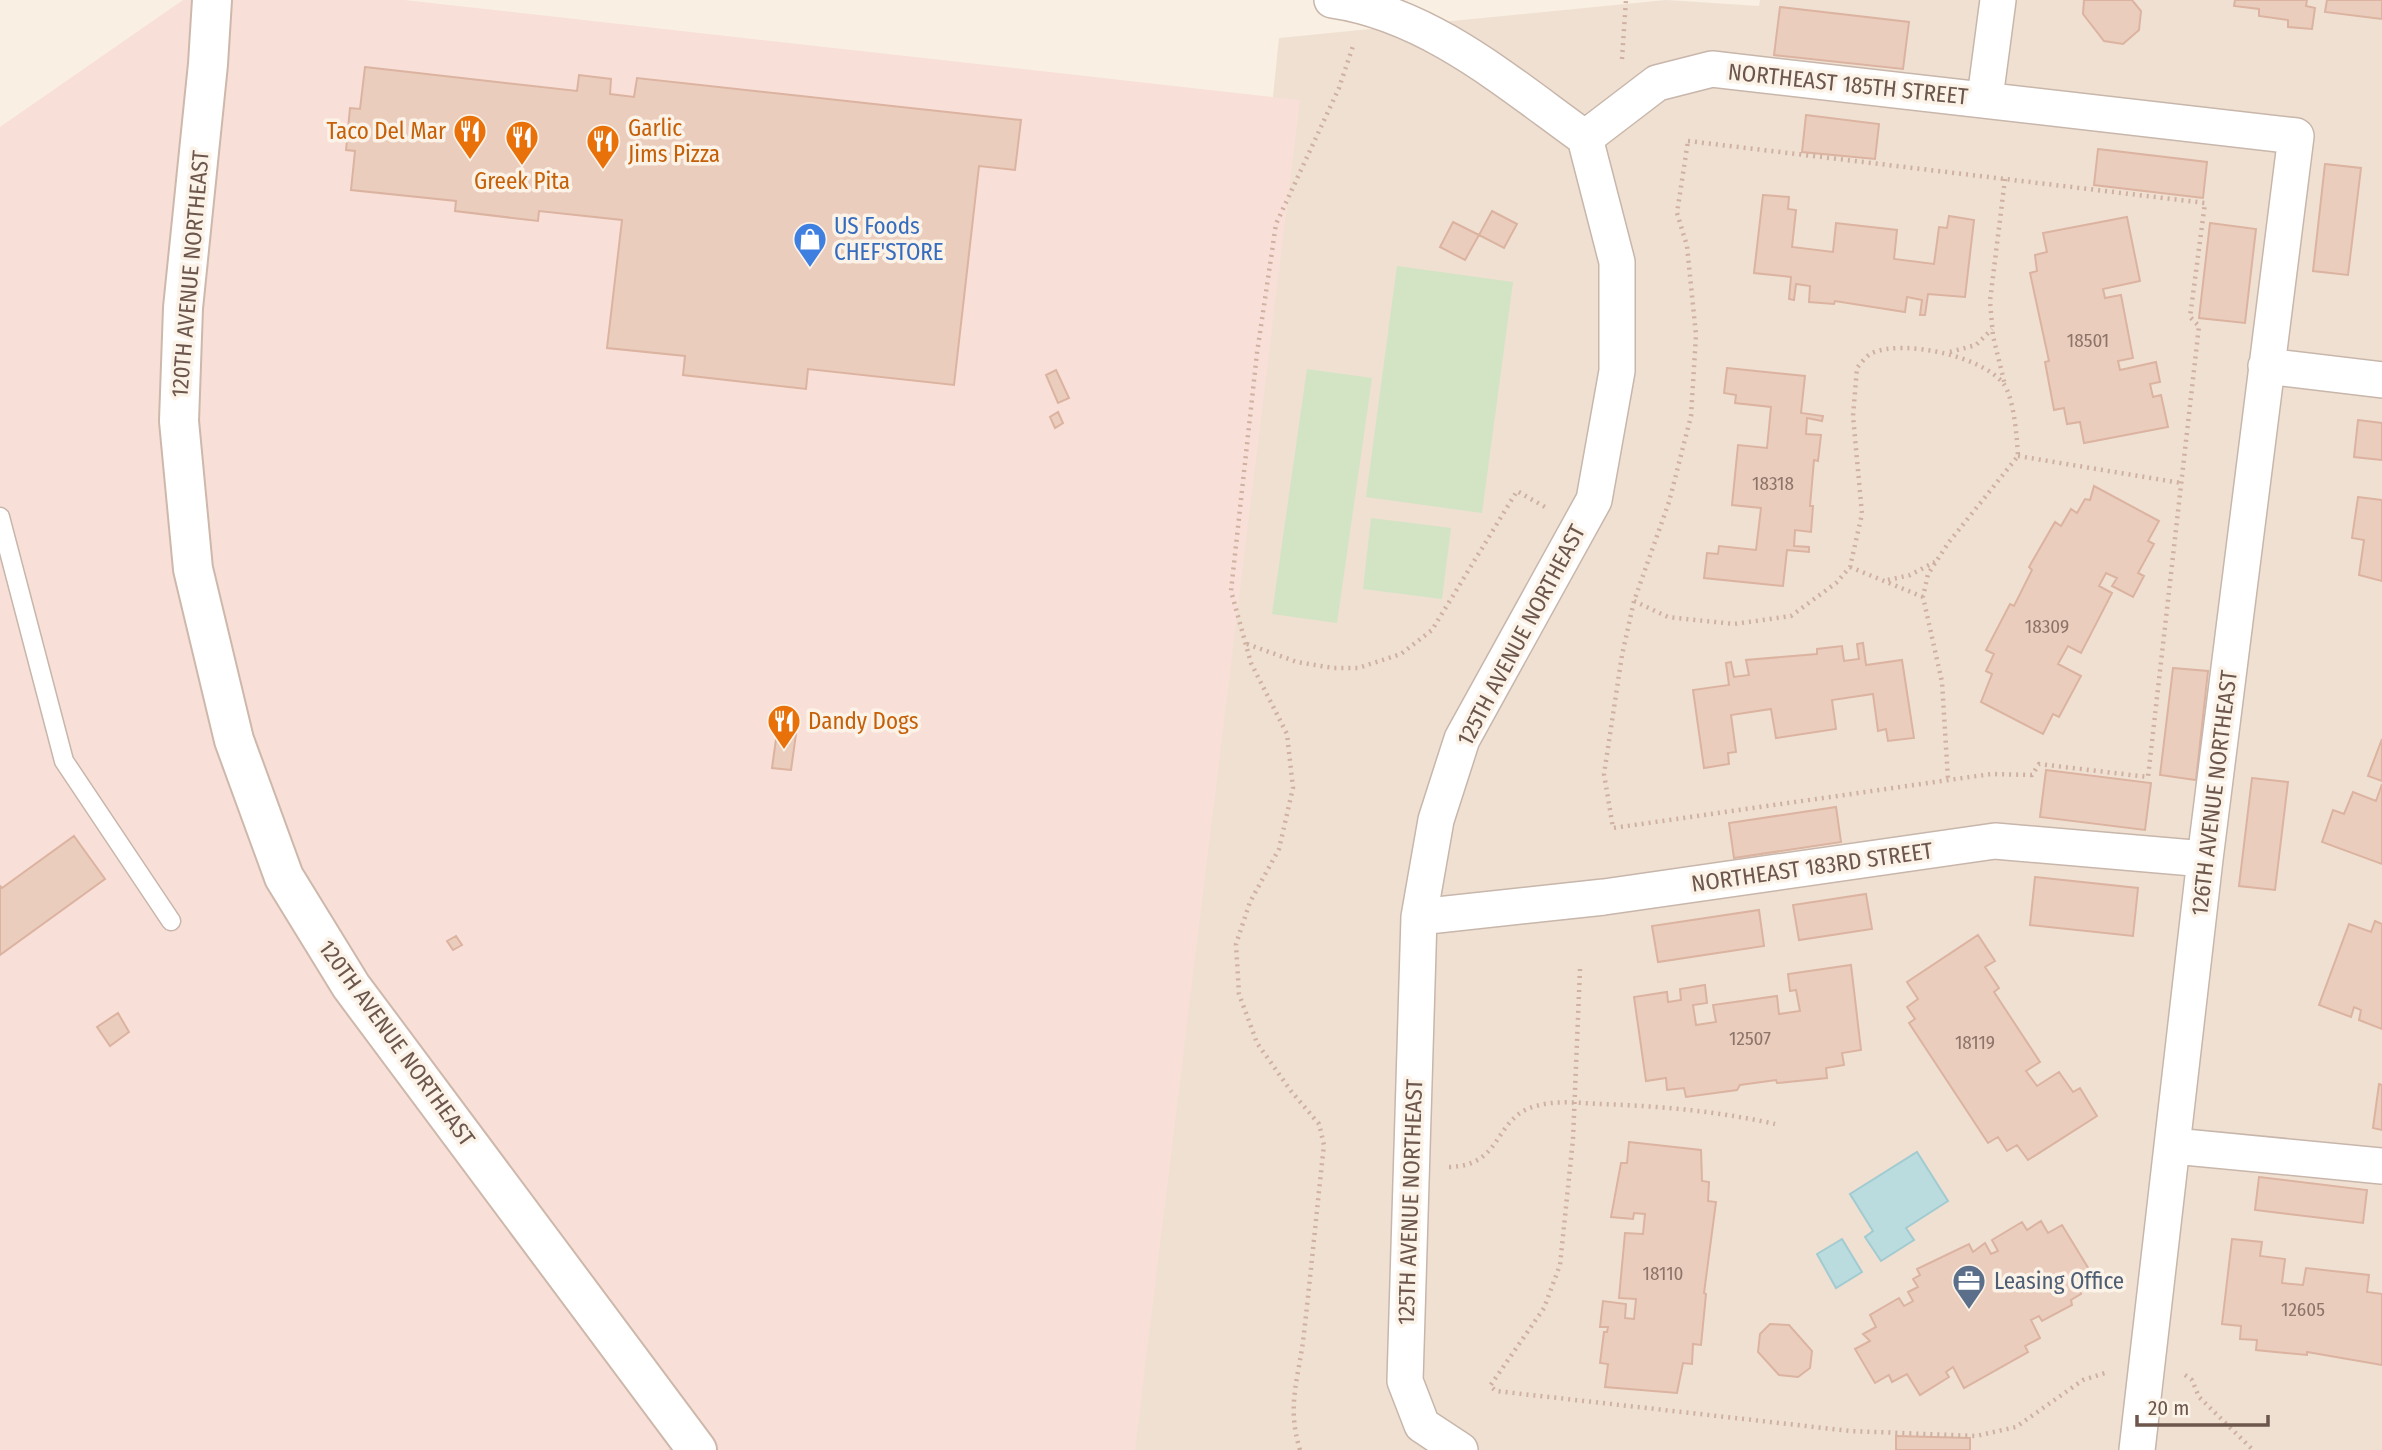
<svg xmlns="http://www.w3.org/2000/svg" width="2382" height="1450" viewBox="0 0 2382 1450" font-family="'Fira Sans Condensed',sans-serif">
<style>
.residential{fill:#efe0d2}
.commercial{fill:#f8dfd7}
.green{fill:#d2e4c3}
.water{fill:#badcdf;stroke:#a1cbd0;stroke-width:2}
.building{fill:#ebcdbe;stroke:#dbb3a0;stroke-width:2}
.lines{fill:none;stroke-linecap:round;stroke-linejoin:round}
.lane-casing{stroke:#c8b6ab;stroke-width:21}
.street-casing{stroke:#c8b6ab;stroke-width:38}
.secondary-casing{stroke:#cdb8ab;stroke-width:42}
.path{stroke:#cfb0a1;stroke-width:4.5;stroke-dasharray:2 5;stroke-linecap:butt}
.lane{stroke:#fff;stroke-width:18}
.street{stroke:#fff;stroke-width:35}
.secondary{stroke:#fff;stroke-width:38}
.labels{text-anchor:middle;stroke-width:7;stroke-linejoin:round;paint-order:stroke}
.number-label{font-size:19px;fill:#8c7468}
.street-label{font-size:23px;fill:#6d564c;stroke:#fcf3e8}
.food-label{font-size:23px;fill:#c56008;stroke:#fcf3e8;text-anchor:start}
.shop-label{font-size:23px;fill:#366cbe;stroke:#fcf3e8;text-anchor:start}
.service-label{font-size:23px;fill:#4e5e75;stroke:#fcf3e8;text-anchor:start}
</style>
<rect width="100%" height="100%" fill="#f9efe2"/>
<path class="residential" d="M1666,0L1759,6L1760,0H2382V1450H1134L1279,38Z"/>
<path class="commercial" d="M183,0H404L1300,100L1135,1450H0V127Z"/>
<path class="green" d="M1397,266L1513,282L1482,513L1366,497Z
M1307,369L1372,378L1337,623L1272,614Z
M1371,518L1451,528L1442,599L1363,589Z"/>
<path class="water" d="M1917,1152L1948,1201L1906,1228L1914,1240L1881,1261L1865,1237L1873,1231L1850,1194Z
M1842,1239L1862,1272L1836,1288L1817,1254Z"/>
<path class="building" d="M2084,0H2132L2141,11L2139,30L2123,44L2104,41L2083,14Z
M2235,0H2307L2306,6L2315,8L2312,29L2288,27V20L2259,16V9L2234,6Z
M2327,0H2382V19L2325,12Z
M1780,7L1909,22L1903,69L1774,55Z
M365,67L577,91L579,75L611,79L610,94L634,97L637,78L1021,120L1015,170L979,166L954,385L808,369L806,389L683,375L685,356L607,348L622,220L539,211L538,221L455,211L456,201L351,190L355,151L346,150L350,108L360,109Z
M1806,115L1879,124L1875,159L1802,152Z
M2098,149L2207,162L2203,198L2094,185Z
M2325,164L2361,168L2348,275L2313,271Z
M1763,195L1789,197L1788,209L1796,210L1792,247L1833,252L1836,223L1897,230L1894,259L1934,264L1939,227L1947,228L1949,216L1974,220L1965,297L1928,294L1925,315H1920L1922,300L1907,297L1905,312L1835,301L1834,304L1809,302L1810,286L1796,284L1794,300L1789,299L1791,277L1754,273Z
M1492,211L1517,224L1504,248L1479,235Z
M2127,217L2140,281L2103,289L2105,298L2121,295L2133,358L2118,361L2120,370L2156,362L2160,382L2150,384L2153,397L2161,395L2168,427L2084,443L2080,422L2067,424L2064,408L2054,410L2045,362L2049,361L2030,273L2037,271L2035,255L2047,252L2043,233Z
M1453,222L1479,235L1465,260L1440,247Z
M2210,223L2256,229L2245,323L2199,318Z
M1727,368L1805,376L1801,413L1823,416L1822,421L1807,418L1806,434L1821,435L1818,461L1814,460L1810,506H1813L1811,532L1795,530L1794,546L1809,547V552L1787,550L1783,586L1704,578L1707,553L1718,554L1719,546L1756,550L1761,508L1732,505L1738,445L1767,448L1771,407L1735,403L1736,395L1724,393Z
M1056,370L1069,398L1058,403L1046,375Z
M1058,412L1063,423L1055,428L1050,417Z
M2358,420L2382,423V460L2354,457Z
M2094,486L2159,521L2148,541L2154,544L2138,573L2144,576L2133,597L2112,586L2117,578L2106,573L2099,586L2112,593L2081,653L2068,646L2058,664L2081,676L2059,717L2053,714L2043,734L1981,702L1992,674L1986,671L1994,654L1986,650L2010,604L2014,606L2032,570L2029,567L2055,522L2061,526L2071,509L2077,513L2085,499L2090,500Z
M2358,497L2382,500V581L2359,575L2364,540L2352,538Z
M1863,643L1866,665L1902,660L1914,738L1888,741L1886,729L1878,731L1873,694L1832,700L1836,729L1776,738L1771,709L1731,715L1736,752L1728,753L1729,764L1704,768L1693,690L1729,685L1726,663L1731,662L1734,677L1749,675L1746,660L1817,654V649L1842,646L1844,661L1859,659L1857,644Z
M2173,668L2208,671L2196,780L2160,775Z
M777,732L796,734L791,770L772,768Z
M2382,739V781L2368,776Z
M2046,770L2151,783L2145,830L2040,817Z
M2252,778L2288,782L2275,890L2239,886Z
M2382,784V864L2322,842L2333,810L2344,814L2353,792L2376,801Z
M1836,807L1841,842L1734,858L1729,823Z
M74,836L105,879L0,955V886L2,888Z
M2035,877L2138,888L2133,936L2030,925Z
M1866,894L1872,929L1799,940L1793,905Z
M1759,910L1764,946L1658,962L1652,926Z
M2375,921L2382,924V1029L2359,1020L2361,1010L2354,1007L2351,1017L2319,1005L2349,924L2371,932Z
M1978,935L1995,961L1985,967L1999,988L1994,992L2040,1062L2026,1071L2037,1086L2059,1072L2073,1092L2080,1088L2097,1116L2028,1160L2017,1145L2007,1151L1998,1137L1988,1143L1909,1023L1915,1019L1907,1007L1918,999L1907,982Z
M456,936L462,945L453,950L447,941Z
M1851,965L1861,1050L1842,1053L1844,1065L1826,1068L1827,1078L1777,1083L1776,1080L1740,1085L1737,1090L1686,1097L1684,1088L1667,1090L1666,1078L1646,1081L1634,997L1667,992L1668,1002L1681,1000L1680,989L1705,985L1707,1003L1693,1005L1696,1025L1716,1022L1713,1005L1777,996L1779,1014L1800,1011L1796,990L1790,991L1788,974Z
M118,1013L129,1032L110,1046L97,1027Z
M2379,1084L2382,1085V1130L2373,1128Z
M1629,1142L1701,1150L1702,1181L1709,1182L1708,1201L1716,1202L1704,1293L1706,1294L1701,1345L1693,1344L1692,1364L1683,1363L1677,1393L1605,1387L1608,1364L1600,1363L1604,1332H1607L1608,1327H1600L1603,1301L1626,1304L1625,1318L1634,1319L1636,1299L1619,1298L1625,1233L1643,1234L1645,1214L1634,1213L1633,1219L1611,1217L1621,1163H1627Z
M2259,1177L2367,1190L2363,1223L2255,1210Z
M2041,1221L2048,1233L2062,1225L2090,1271L2074,1281L2081,1294L2071,1300L2072,1305L2042,1321L2039,1316L2031,1320L2040,1338L2025,1346L2028,1352L1964,1388L1953,1367L1946,1372L1949,1377L1920,1395L1907,1374L1892,1382L1889,1375L1875,1383L1855,1349L1870,1341L1863,1334L1876,1327L1870,1315L1899,1298L1904,1306L1913,1301L1908,1292L1918,1287L1913,1279L1920,1275L1917,1269L1969,1244L1973,1252L1985,1243L1991,1254L1998,1251L1992,1240L2022,1222L2027,1230Z
M2232,1239L2262,1242L2260,1256L2285,1259L2282,1283L2303,1285L2306,1268L2369,1275L2367,1292L2382,1294V1365L2307,1352V1355L2256,1350L2257,1340L2240,1339L2241,1326L2222,1324Z
M1770,1324L1789,1325L1812,1351L1810,1368L1798,1377L1779,1375L1758,1352L1760,1334Z
M1896,1436L1970,1438V1450H1896Z"/>
<g class="lines">
<defs>
<path id="lane" d="M0,517L64,761L171,921"/>
<path id="street" d="M1332,0C1429,14 1507,82 1585,138
M1985,98L1998,0
M1585,138L1657,83L1712,69L2296,136L2205,859L2137,1450
M2266,366L2382,380
M1419,917L1604,897L1995,841L2205,859
M2174,1146L2382,1166
M1460,1450L1422,1425L1405,1381L1419,917L1436,820L1462,739L1594,500L1617,371V262L1585,138"/>
<path id="secondary" d="M212,0L208,64L183,308L179,421L193,569L234,740L284,877L351,986L697,1450"/>
</defs>
<use href="#lane" class="lane-casing"/>
<use href="#street" class="street-casing"/>
<use href="#secondary" class="secondary-casing"/>
<path class="path" d="M1622,59L1626,0
M1688,141L2205,203L2190,317L2199,326L2148,777L2039,764L2032,775L1991,774L1613,828L1604,774L1622,655L1634,601L1669,502L1691,416L1696,335L1687,246L1677,213Z
M2005,179L1990,301L1993,336L2005,385
M1950,352L1976,345L1992,329
M2018,456L2181,483
M1850,567L1923,597
M1888,580L1910,575L1935,562
M1634,601L1668,617L1734,624L1791,616L1836,583L1850,567L1862,514L1853,416L1857,368C1861,363 1867,355 1872,353C1904,339 1981,356 2003,383C2014,397 2017,438 2018,456L1949,542L1928,574L1923,597L1942,682L1948,779
M1247,644L1297,662L1333,668H1358L1401,654L1432,630L1517,491L1545,507
M1580,969L1573,1139L1560,1265L1544,1308L1490,1386L1496,1391L1850,1431L1976,1436L2016,1427L2083,1380L2105,1373
M1449,1167C1504,1166 1493,1117 1536,1106C1556,1100 1580,1103 1600,1104C1659,1106 1717,1111 1775,1124
M2185,1375L2192,1380L2199,1397L2253,1450
M1300,1450C1286,1404 1299,1379 1304,1333C1311,1271 1317,1208 1324,1145L1319,1124L1291,1091L1257,1043L1239,994L1236,944L1250,902L1279,849L1293,788L1287,734L1251,663L1231,591L1257,353L1276,224L1339,88L1353,46"/>
<use href="#lane" class="lane"/>
<use href="#street" class="street"/>
<use href="#secondary" class="secondary"/>
</g>
<defs>
<symbol id="restaurant-pin" viewBox="-11 -11 22 30"><path d="M0 17L-7.5 6A9.5 9.5 0 1 1 7.5 6Z" fill="#e8710a" stroke="#fcf3e8"/><path d="M-5-6h1v4h1v-4h1v4h1v-4h1v5L-1.5 .5V6h-2V.5L-5-1ZM5-6V6H3V1.5H1.5Q1.5-4 5-6Z" fill="#fff"/></symbol>
<symbol id="shop-pin" viewBox="-11 -11 22 30"><path d="M0 17L-7.5 6A9.5 9.5 0 1 1 7.5 6Z" fill="#3f7fe0" stroke="#fcf3e8"/><path d="M-5-2.5h2.3a2.7 3.5 0 0 1 5.4 0H5L5.5 6h-11ZM-1.5-2.5h3a1.5 2.3 0 0 0-3 0Z" fill="#fff"/></symbol>
<symbol id="office-pin" viewBox="-11 -11 22 30"><path d="M0 17L-7.5 6A9.5 9.5 0 1 1 7.5 6Z" fill="#5c6f8a" stroke="#fcf3e8"/><path d="M-6-3h4V-5.5h4V-3h4V5H-6ZM-1-4.5V-3h2v-1.5ZM-6 0V1H6V0Z" fill="#fff"/></symbol>
</defs>
<g fill-rule="evenodd">
<use href="#restaurant-pin" x="451" y="112" width="38" height="52"/>
<use href="#restaurant-pin" x="503" y="118" width="38" height="52"/>
<use href="#restaurant-pin" x="584" y="122" width="38" height="52"/>
<use href="#shop-pin" x="791" y="220" width="38" height="52"/>
<use href="#restaurant-pin" x="765" y="702" width="38" height="52"/>
<use href="#office-pin" x="1950" y="1262" width="38" height="52"/>
</g>
<g class="labels">
<g class="number-label">
<text x="2088" y="347">18501</text>
<text x="1773" y="490">18318</text>
<text x="2047" y="633">18309</text>
<text x="1750" y="1045">12507</text>
<text x="1975" y="1049">18119</text>
<text x="1663" y="1280">18110</text>
<text x="2303" y="1316">12605</text>
</g>
<g class="street-label">
<text transform="translate(1848 84) rotate(6)" y="8">NORTHEAST 185TH STREET</text>
<text transform="translate(190 274) rotate(-85)" y="8">120TH AVENUE NORTHEAST</text>
<text transform="translate(1521 635) rotate(-62)" y="8">125TH AVENUE NORTHEAST</text>
<text transform="translate(2214 793) rotate(-83)" y="8">126TH AVENUE NORTHEAST</text>
<text transform="translate(1812 867) rotate(-8)" y="8">NORTHEAST 183RD STREET</text>
<text transform="translate(397 1043) rotate(54)" y="8">120TH AVENUE NORTHEAST</text>
<text transform="translate(1410 1202) rotate(-88)" y="8">125TH AVENUE NORTHEAST</text>
</g>
<g class="food-label">
<text x="628" y="136">Garlic<tspan x="628" dy="26">Jims Pizza</tspan></text>
<text x="446" y="139" text-anchor="end">Taco Del Mar</text>
<text x="522" y="189" text-anchor="middle">Greek Pita</text>
<text x="808" y="729">Dandy Dogs</text>
</g>
<g class="shop-label">
<text x="834" y="234">US Foods<tspan x="834" dy="26">CHEF'STORE</tspan></text>
</g>
<g class="service-label">
<text x="1994" y="1289">Leasing Office</text>
</g>
</g>
<path d="M2137 1415v10h131v-10" fill="none" stroke="#6d564c" stroke-width="3.5"/>
<text x="2148" y="1415" font-size="21" fill="#6d564c" stroke="#fcf3e8" stroke-width="5" paint-order="stroke">20 m</text>
</svg>
